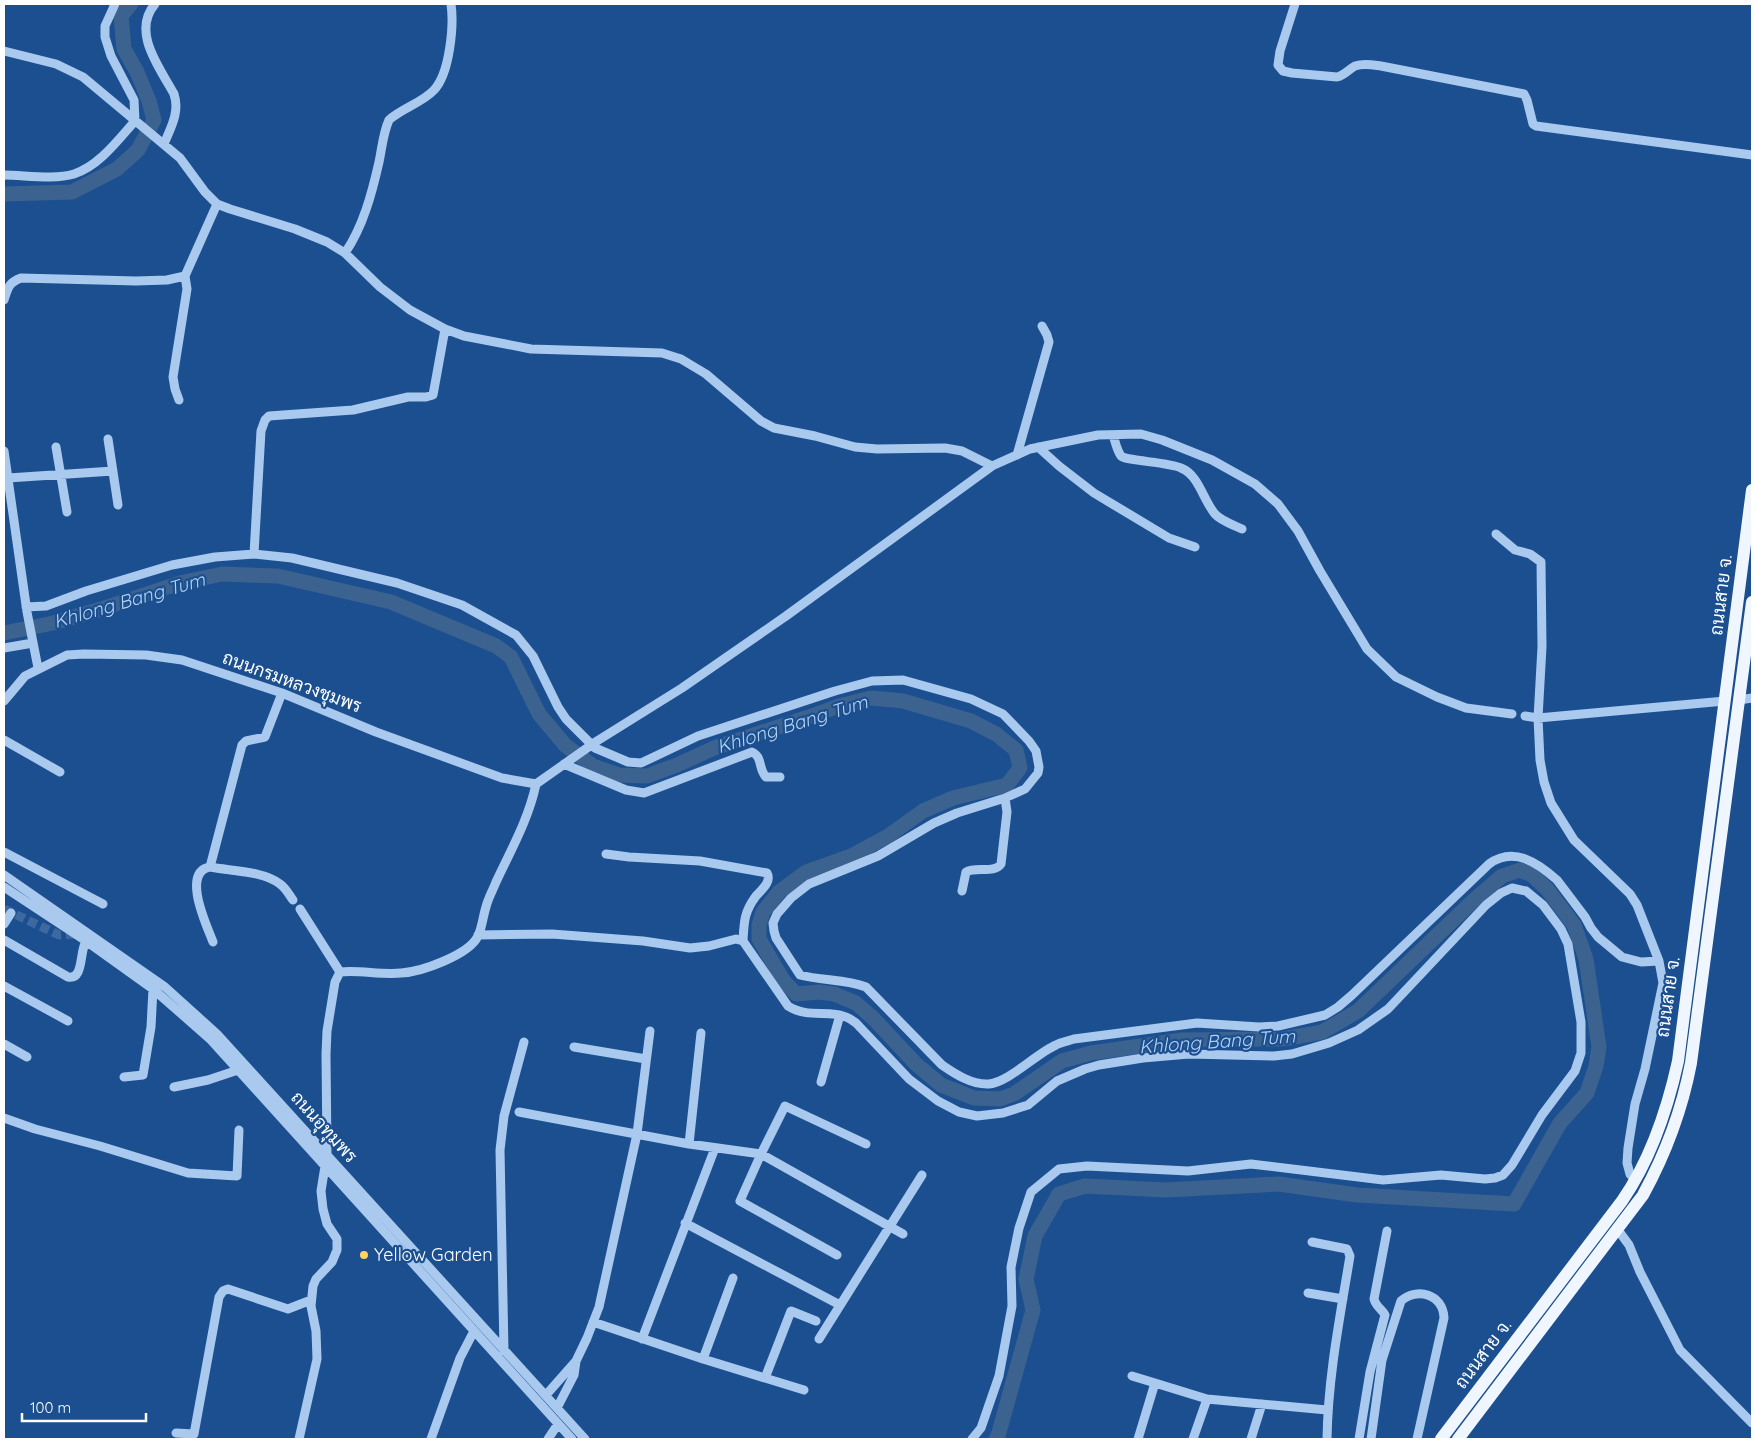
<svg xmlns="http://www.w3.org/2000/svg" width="1756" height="1443" viewBox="0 0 1756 1443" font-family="Quicksand,Sarabun,sans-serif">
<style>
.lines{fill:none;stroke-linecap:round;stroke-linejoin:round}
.river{stroke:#3c6290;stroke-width:15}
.minor-tunnel{stroke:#3d69a0;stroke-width:9;stroke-dasharray:9 4.5;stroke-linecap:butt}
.minor{stroke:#a9c9ee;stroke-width:9}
.major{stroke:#f0f6ff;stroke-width:12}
.poi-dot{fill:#ffd166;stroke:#1b4f8f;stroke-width:2}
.labels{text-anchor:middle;stroke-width:4.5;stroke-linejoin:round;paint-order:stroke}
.street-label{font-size:18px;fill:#fff;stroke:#1b4f8f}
.poi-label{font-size:18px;fill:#fff;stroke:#1b4f8f;text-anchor:start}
.water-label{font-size:19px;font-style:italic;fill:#b5d3f5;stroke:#1b4f8f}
</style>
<rect width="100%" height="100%" fill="#1b4f8f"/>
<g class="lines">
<path class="river" d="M4,194L72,192L117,169L138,150L154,120L149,101L137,72L124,49L121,16L131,4
M4,633L53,623L101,609L180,583L222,574L278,576L391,602L496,646L511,657L539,714L565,745L593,766L619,775L647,776L677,765L714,748L806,718L839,706L871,698L903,701L971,721L996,734L1016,750L1020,768L1007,785L953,798L923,811L888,836L851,856L806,872L779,892L763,912L759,925V939L783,980L796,994L819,992L834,994L856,1003L873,1018L916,1064L941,1085L974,1098L1000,1099L1014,1094L1062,1061L1091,1053L1182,1040L1283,1039L1322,1032L1358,1011L1474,900L1502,876L1520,870L1532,875L1547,889L1574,925L1586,959L1599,1047L1596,1066L1587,1093L1560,1123L1514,1204L1357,1195L1279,1184L1166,1190L1085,1186L1059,1194L1035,1236L1026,1279L1033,1310L998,1436L996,1439"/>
<path class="minor-tunnel" d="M4,909L59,935L75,934"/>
<path class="minor" d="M155,4C131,32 160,68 174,94C180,112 171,127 164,144
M1295,4L1280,51L1278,65L1283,71L1292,73L1337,77C1345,75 1349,69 1355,66C1364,63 1373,65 1381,66L1524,94L1527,100L1533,124L1536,126L1752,155
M4,51L56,64L83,77L180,158L205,192L217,204L230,209L295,229L327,242L345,253L380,287L410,310L445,329L464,336L531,349L662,353L681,359L706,374L761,421L774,428L815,436L855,447L877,449L945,448L962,451L992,466
M4,175C24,175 54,180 74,174C99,166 118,140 135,121L134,100L111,56L105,37V26L115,4
M345,253C363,227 372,193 379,162C382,148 383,133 389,120C402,108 422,103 434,90C450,73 454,25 451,4
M4,300C8,288 8,283 21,278L136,281L167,280L185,276
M179,400L175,389L173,377L187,289L185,276L217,204
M1113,435C1115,441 1117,451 1121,456C1126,461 1169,462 1181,468C1199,475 1203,500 1215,514C1221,521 1234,525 1242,529
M108,439L118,505
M56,447L67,512
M1038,447L1059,466L1094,493L1169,538L1195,547
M4,451L27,612L38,668
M1017,455L1049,342L1047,335L1042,326
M8,478L113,471
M1496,534L1515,550L1530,554L1541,562L1542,647L1538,718L1540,760L1544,782L1551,803L1574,840L1630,894L1637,905L1659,961L1663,983L1645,1069L1635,1104L1628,1148L1627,1163L1630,1174L1635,1180
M254,554L261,431L265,420L269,416L353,410L408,397H426L433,395L445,329
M26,607L46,606L86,591L172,565L215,557L254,554L292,558L397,583L462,605L516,635L533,656L558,707L566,719L595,748L628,762L641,763L698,736L835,691L872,681L903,680L971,699L1003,714L1029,741L1036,751L1039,767L1038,773L1025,789L1005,798L957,813L934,823L878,856L809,884L791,898L777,914L773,923L774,931L776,938L800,975C822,981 845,979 866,987L942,1065C955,1074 972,1085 989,1084C1009,1082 1037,1053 1056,1045C1061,1042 1068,1041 1074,1039L1197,1023L1259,1027L1278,1026L1325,1015L1338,1007L1352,995L1489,864C1514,846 1538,863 1557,880L1585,917L1591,928L1598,937L1622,957L1641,962L1659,961
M4,648L33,643
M1739,700L1752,698
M4,701L25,676L67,655L84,654L146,655L182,660L282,693L376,732L502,778L536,784L597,741L682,688L786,616L992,466L1030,449L1098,435L1141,434L1162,440L1212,460L1255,484L1278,504L1298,531L1320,571L1367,649L1396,677L1437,697L1466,708L1512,714
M1525,716L1538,718L1725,701
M4,740L60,772
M564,764L626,790L644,793L752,752C763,757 758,769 766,777H780
M4,852L103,904
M606,854L629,857L700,861L767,873C772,882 761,890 756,896C744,912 744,922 743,941
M210,867L242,745L246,741L265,737L282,693
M4,875L165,987L217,1034L585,1439
M4,887L86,941L153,989L210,1039L572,1439
M962,891L966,872C976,866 994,874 1001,864L1007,812L1005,798
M300,909L340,972
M4,924L11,913
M478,935L552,934L643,941L690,948L709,946L736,939L743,941L788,1006C808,1019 828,1009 846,1017C849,1018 853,1021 856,1023L909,1079L938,1101L959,1112L977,1116L1003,1113L1028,1105L1057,1081L1085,1069L1099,1065L1143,1058L1189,1054L1274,1056L1292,1054L1329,1043L1358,1030L1388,1009L1486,905L1501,893L1512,888L1526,891L1543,905L1561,929L1568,944L1581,1022V1053L1575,1071L1542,1115L1512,1165L1503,1175L1495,1178L1485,1179L1441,1175L1383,1180L1251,1164L1188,1171L1087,1166L1059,1169L1031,1192L1019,1228L1011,1267L1012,1306L999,1376L981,1428L972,1439
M4,940L68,977C84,980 79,953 86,941
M213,942C207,926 181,872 210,867C231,871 264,871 280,884C286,888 289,895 293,900
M4,986L68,1021
M4,1044L27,1057
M574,1047L646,1059
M124,1077L143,1075L151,1027L153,989
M821,1082L840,1015
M174,1087L208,1080L238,1070
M519,1112L689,1144L761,1154L903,1234
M4,1118L35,1129L100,1146L188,1173L237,1176L239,1130
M689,1144L701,1033
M685,1223L840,1305
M1618,1230L1629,1245L1640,1272L1680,1350L1752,1423
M1312,1242L1347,1249L1350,1256C1340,1317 1328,1377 1327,1439
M837,1255L740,1201L761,1154L785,1106L866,1144
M1308,1293L1343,1299
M593,1322L703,1359L804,1390
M642,1339L715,1148
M819,1339L922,1175
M504,1351L500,1150L504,1116L524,1042
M703,1359L733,1278
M1132,1376L1155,1383
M765,1378L791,1311L816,1321
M546,1395L576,1361
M557,1408L574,1375L576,1361L587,1338L599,1307L637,1134L650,1031
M176,1433L194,1434L219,1297L223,1291L228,1289L288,1309L311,1300
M299,1439L317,1359L316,1331L311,1306L313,1286L316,1279L332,1262L337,1250V1239L327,1224L323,1209L321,1191L327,1154L326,1054L327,1031L335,982L340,972C360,970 381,975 401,973C421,972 469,955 478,936C482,928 483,916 486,907C488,898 493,890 496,882C511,850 529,818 536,784
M431,1439L460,1358L474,1331
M548,1439L558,1424
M1138,1439L1155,1383L1207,1399L1327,1410
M1193,1439L1207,1399
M1251,1439L1262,1404
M1359,1439L1370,1372L1385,1315C1382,1309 1376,1307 1374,1299L1387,1231
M1371,1439L1382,1360L1401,1301C1417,1287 1443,1294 1444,1318L1417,1439"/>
<path class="major" d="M1441,1439L1622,1201C1651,1159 1667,1111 1678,1061L1752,490
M1458,1439L1643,1195C1666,1153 1682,1110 1691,1063L1752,602"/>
</g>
<circle class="poi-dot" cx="364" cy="1255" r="5"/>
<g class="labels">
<g class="street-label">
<text transform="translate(1721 595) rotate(-83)" y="6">ถนนสาย จ.</text>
<text transform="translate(292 682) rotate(20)" y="6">ถนนกรมหลวงชุมพร</text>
<text transform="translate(1668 997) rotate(-82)" y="6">ถนนสาย จ.</text>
<text transform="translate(324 1127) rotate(48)" y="6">ถนนอุทุมพร</text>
<text transform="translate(1483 1354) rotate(-53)" y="6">ถนนสาย จ.</text>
</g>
<g class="poi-label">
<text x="374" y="1261">Yellow Garden</text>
</g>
<g class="water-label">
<text transform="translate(129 600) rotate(-16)" y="7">Khlong Bang Tum</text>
<text transform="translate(792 724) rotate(-17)" y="7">Khlong Bang Tum</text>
<text transform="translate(1217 1041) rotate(-4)" y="7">Khlong Bang Tum</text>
</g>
</g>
<rect width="1756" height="1443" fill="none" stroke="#ffffff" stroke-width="10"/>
<path d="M22 1413v8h124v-8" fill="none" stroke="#ffffff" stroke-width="2.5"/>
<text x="30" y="1413" font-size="15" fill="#ffffff" stroke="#1b4f8f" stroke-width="4" paint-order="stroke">100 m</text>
</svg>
